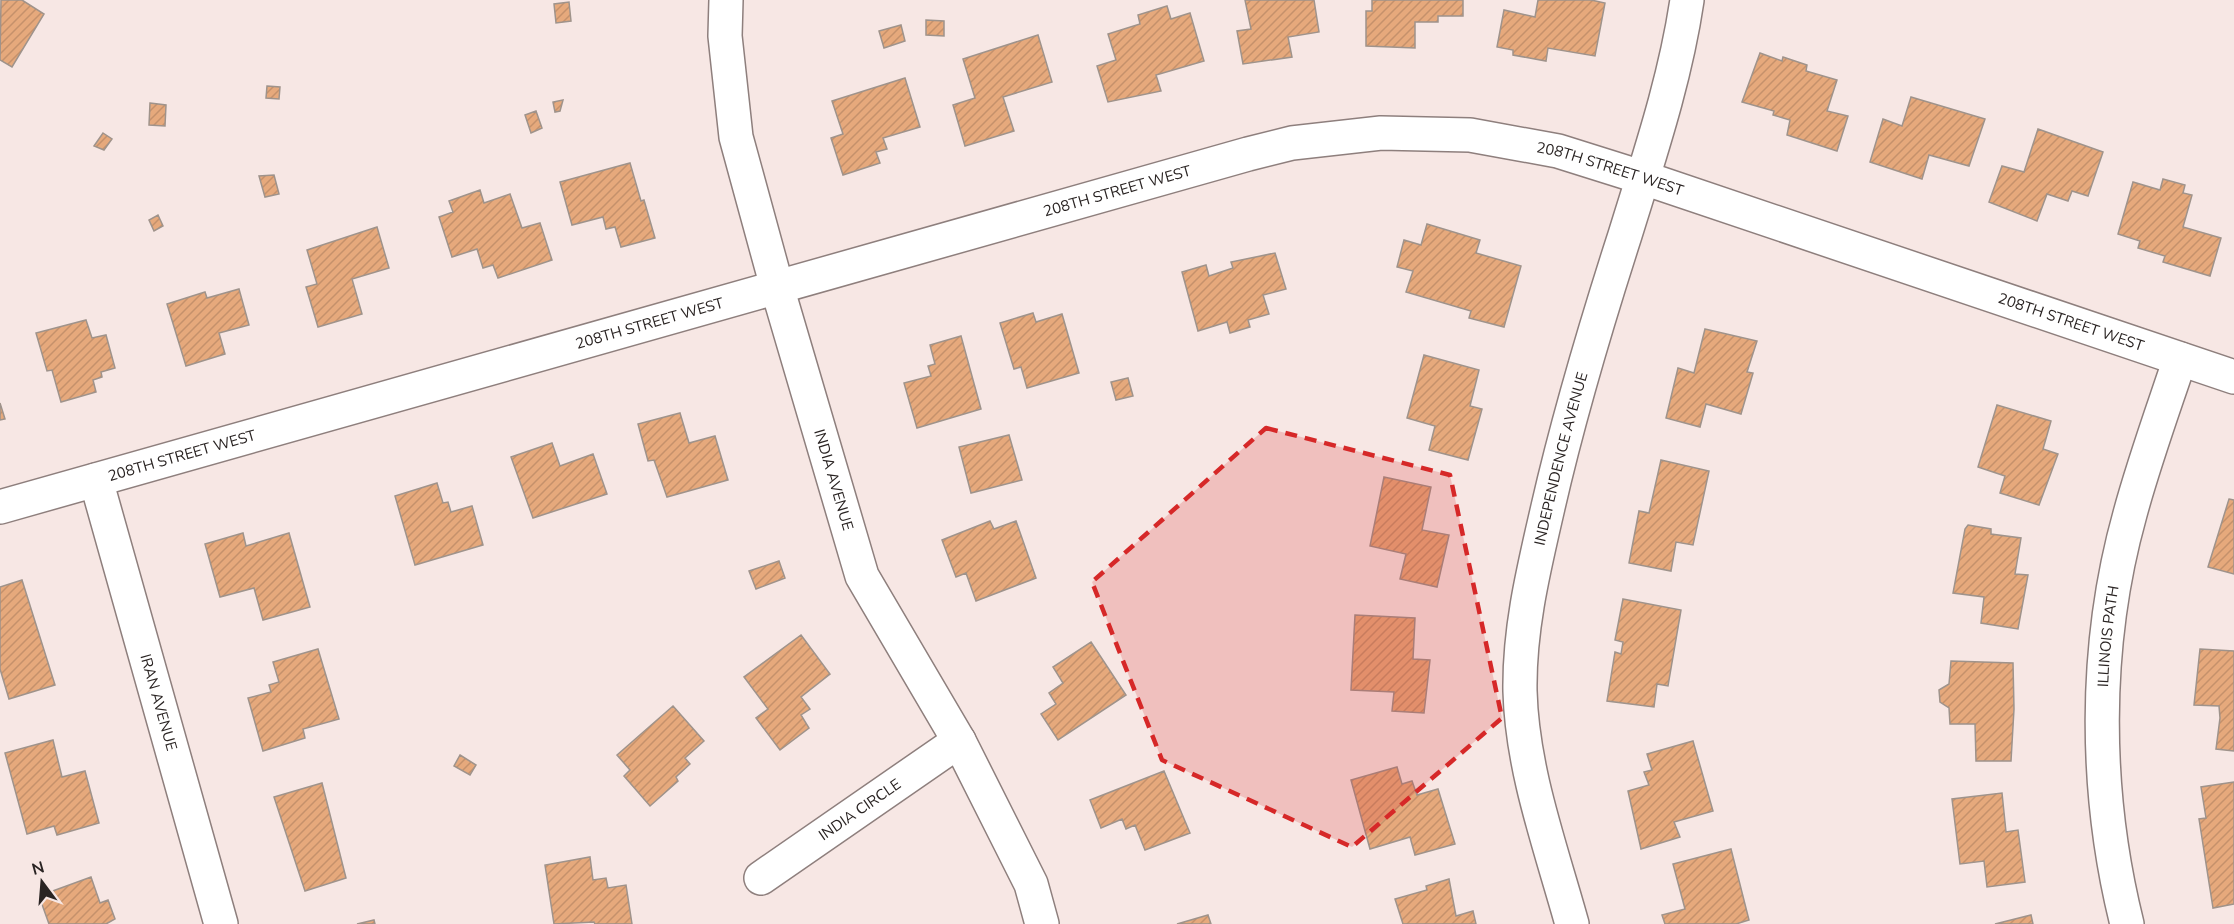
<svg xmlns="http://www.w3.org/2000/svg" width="2234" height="924" viewBox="0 0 2234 924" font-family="'Nunito Sans',sans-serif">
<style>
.building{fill:url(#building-hatch);stroke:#9f938b;stroke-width:1.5}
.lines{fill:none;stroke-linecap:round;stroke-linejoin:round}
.street-casing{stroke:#8e7f7d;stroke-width:36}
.street{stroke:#fff;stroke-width:33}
.marked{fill:#d62828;fill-opacity:0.2;stroke:#d62828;stroke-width:4.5;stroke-dasharray:12 8;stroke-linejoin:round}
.labels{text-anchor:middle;stroke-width:5;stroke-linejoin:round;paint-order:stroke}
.street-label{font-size:15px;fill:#2a2423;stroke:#f7e7e4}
</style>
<defs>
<pattern id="building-hatch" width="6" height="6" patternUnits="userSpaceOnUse" patternTransform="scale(1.5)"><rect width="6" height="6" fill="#e6a97c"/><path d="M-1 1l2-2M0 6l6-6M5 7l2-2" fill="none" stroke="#c5916b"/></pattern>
</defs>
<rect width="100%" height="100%" fill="#f7e7e4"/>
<path class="building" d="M1,0H22L44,14L12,67L0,60Z
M1245,0H1314L1319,32L1288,37L1292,57L1243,64L1237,31L1251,29Z
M1372,0H1463V16H1438V22H1415V48L1366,46V11H1372Z
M1538,0H1591L1605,3L1595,56L1548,48L1546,61L1513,55V50L1497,47L1504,10L1535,17Z
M569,2L571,21L556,23L554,4Z
M1167,6L1171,19L1190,13L1204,61L1156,75L1161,91L1108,102L1097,66L1116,60L1108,34L1140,24L1138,15Z
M926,20L944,21V36L926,35Z
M901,25L905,41L884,48L879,31Z
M1038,35L1052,82L1003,97L1014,131L965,146L953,105L975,98L963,59Z
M1760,53L1782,61L1783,57L1807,65L1806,71L1837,80L1827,111L1848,116L1837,151L1787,135L1790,120L1773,115L1774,111L1742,102Z
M905,78L920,127L883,138L887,149L876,152L880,163L843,175L831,138L843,134L832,101Z
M267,86L280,87L279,99L266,98Z
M1911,97L1985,119L1969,166L1929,155L1922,179L1870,162L1883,119L1902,126Z
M563,100L560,111L555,112L553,102Z
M150,103L166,105L165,126L149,125Z
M536,111L542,128L531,133L525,115Z
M2038,129L2103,152L2088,196L2072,191L2068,201L2047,194L2037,221L1989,202L2002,166L2024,172Z
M103,133L112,139L104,150L94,146Z
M630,163L641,201L644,200L655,238L621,247L615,227L606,229L603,217L572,225L560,182Z
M274,175L279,194L265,197L259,176Z
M2163,179L2185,185L2183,193L2192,195L2183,227L2221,238L2210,276L2163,262L2165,256L2138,248L2140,241L2118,234L2133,182L2160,190Z
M480,190L484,203L510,194L522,228L540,223L552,260L498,278L493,265L483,268L477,249L452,257L439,217L453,212L449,201Z
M158,215L163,226L154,231L149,220Z
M1427,224L1480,240L1476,253L1521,266L1504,327L1469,318L1471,311L1406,292L1413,271L1397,267L1404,240L1421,245Z
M377,227L389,268L352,279L362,314L318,327L306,287L317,284L307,250Z
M1275,253L1286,289L1263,295L1269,314L1248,320L1250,327L1230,333L1227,322L1198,331L1182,272L1206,265L1209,276L1233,268L1231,262Z
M239,289L249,325L219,333L225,354L186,366L167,304L205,292L207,298Z
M1033,313L1036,322L1062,314L1079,373L1027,388L1021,367L1014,369L1000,323Z
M86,320L92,338L106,335L115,368L101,372L102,377L93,380L96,392L61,402L52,370L47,371L36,333Z
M1705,329L1757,341L1747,372L1753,373L1741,414L1706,404L1700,427L1666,418L1678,368L1694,373Z
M961,336L981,409L917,428L904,383L931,376L928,366L935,364L930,345Z
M1424,355L1479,370L1470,406L1482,409L1468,460L1429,450L1435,426L1407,418Z
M1128,378L1133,396L1116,400L1111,382Z
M0,403L5,419L0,420Z
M1997,405L2051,421L2043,449L2058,454L2039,505L2000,493L2005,476L1978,467Z
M680,413L689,443L715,436L728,480L667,497L654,460L648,461L638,424Z
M1009,435L1022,480L971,493L959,447Z
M552,443L560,466L593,454L607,494L533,518L511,457Z
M1661,460L1709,471L1693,545L1676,542L1671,571L1629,563L1639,511L1649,513Z
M1384,477L1431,487L1422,530L1449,535L1437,587L1400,579L1406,554L1370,546Z
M437,483L443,503L448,502L451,512L472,506L483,545L415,565L395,496Z
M2229,499L2234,500V574L2208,567Z
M990,521L994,529L1016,521L1036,578L976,601L966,573L956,577L942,540Z
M1968,525L1991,529V534L2021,538L2015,574L2028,575L2018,629L1981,623L1984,597L1953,593L1965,529Z
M243,533L246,546L289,533L310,607L263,620L254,588L220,597L205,544Z
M779,561L785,578L756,589L749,571Z
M22,580L55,685L9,699L0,669V587Z
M1623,599L1681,610L1668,686L1657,684L1654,707L1607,701L1615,652L1621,654L1623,642L1615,640Z
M1355,615L1415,618L1413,659L1430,660L1424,713L1392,711L1394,692L1351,690Z
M801,635L830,674L801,697L810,709L801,715L809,728L780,750L756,718L768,709L744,677Z
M1091,642L1126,695L1058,740L1041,714L1056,704L1049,693L1063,683L1053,667Z
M318,649L339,719L303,729L305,738L263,751L248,698L271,692L269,685L279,682L273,662Z
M2200,649L2234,651V751L2216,749L2220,718L2219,706L2194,705Z
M1951,661L2013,663L2014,709L2011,761H1976L1975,724H1950L1949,708L1940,702L1939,690L1949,684Z
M673,706L704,741L685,758L690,764L676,777L678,781L650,806L624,776L630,770L617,755Z
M53,740L62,777L85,771L99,823L57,835L54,826L27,834L5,753Z
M1693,741L1713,811L1674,822L1680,837L1641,849L1628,791L1649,785L1644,772L1652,770L1647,754Z
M460,755L476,765L470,775L454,766Z
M1397,767L1402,784L1412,781L1417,795L1438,789L1455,844L1415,855L1410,837L1370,849L1351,780Z
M1164,771L1190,833L1145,850L1135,825L1126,829L1122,819L1101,828L1090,800Z
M2234,782V904L2213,908L2199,819L2206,818L2201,787Z
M322,783L346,878L305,891L274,797Z
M2002,793L2006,832L2018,830L2025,882L1987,887L1984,861L1960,864L1952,799Z
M1731,849L1749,920L1736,924H1665L1662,915L1685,909L1673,864Z
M590,857L593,880L606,878L608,888L626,885L632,924H595L594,922L554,924L545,865Z
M91,877L100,903L108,900L115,919L106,924H49L39,896Z
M1449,879L1456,916L1473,911L1476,924H1403L1395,899L1427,890L1426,886Z
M1208,915L1211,924H1177Z
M2031,915L2033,924H1995Z
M374,920L375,924H357Z"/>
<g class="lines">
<defs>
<g id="street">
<path id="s1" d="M726,0L725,36L736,137L777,287L862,576L959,741L1031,884L1042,924"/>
<path id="s2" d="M96,480L221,924"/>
<path id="s3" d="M0,507L1248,154L1292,143L1381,133L1470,135L1558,151L1644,178L2234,377"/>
<path id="s4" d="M761,878L959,741"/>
<path id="s5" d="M1572,924C1551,848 1522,770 1520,691C1519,628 1534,568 1548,507C1569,415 1596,325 1625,235C1649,157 1675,81 1687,0"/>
<path id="s6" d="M2127,924C2094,792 2093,646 2130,514C2144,462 2163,410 2180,359"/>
</g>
</defs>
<use href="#street" class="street-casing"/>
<use href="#street" class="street"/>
</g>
<path class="marked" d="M1266,428L1450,475L1502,718L1352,847L1162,760L1092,582Z"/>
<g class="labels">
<g class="street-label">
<text dy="5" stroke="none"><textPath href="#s3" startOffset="1665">208TH STREET WEST</textPath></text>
<text dy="5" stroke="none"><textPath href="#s3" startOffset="1161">208TH STREET WEST</textPath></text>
<text dy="5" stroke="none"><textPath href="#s3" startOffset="2151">208TH STREET WEST</textPath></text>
<text dy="5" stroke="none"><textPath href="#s3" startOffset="675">208TH STREET WEST</textPath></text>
<text dy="5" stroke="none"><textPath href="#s3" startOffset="189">208TH STREET WEST</textPath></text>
<text dy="5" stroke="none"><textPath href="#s5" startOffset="476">INDEPENDENCE AVENUE</textPath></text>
<text dy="5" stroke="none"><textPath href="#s1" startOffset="494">INDIA AVENUE</textPath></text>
<text dy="5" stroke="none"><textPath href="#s6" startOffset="290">ILLINOIS PATH</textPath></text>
<text dy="5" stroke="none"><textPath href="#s2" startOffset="231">IRAN AVENUE</textPath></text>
<text dy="5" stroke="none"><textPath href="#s4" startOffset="120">INDIA CIRCLE</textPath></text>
</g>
</g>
<g transform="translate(42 882) rotate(344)" stroke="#f7e7e4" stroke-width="4.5" paint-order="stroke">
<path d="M0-4.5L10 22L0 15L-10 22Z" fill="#2a2423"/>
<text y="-9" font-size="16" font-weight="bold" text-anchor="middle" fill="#2a2423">N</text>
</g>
</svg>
